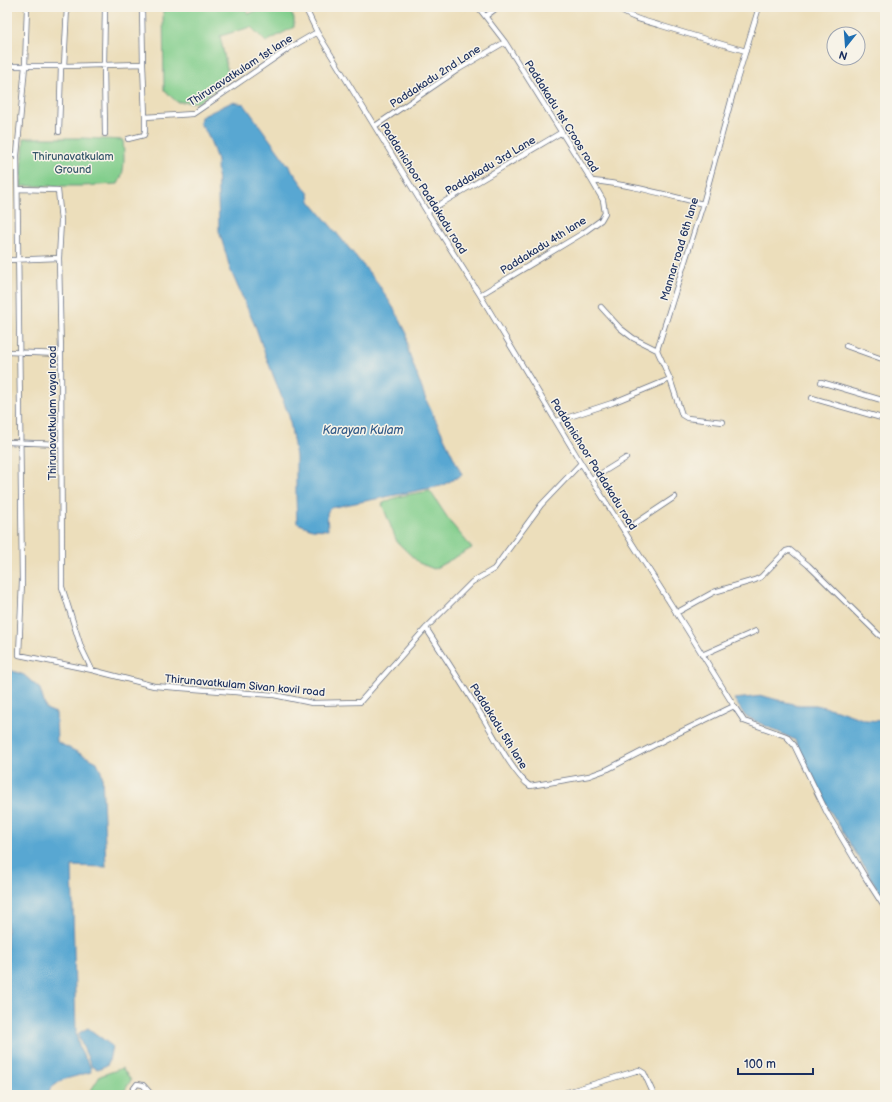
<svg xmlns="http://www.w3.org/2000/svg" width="892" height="1102" viewBox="0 0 892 1102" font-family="'Balsamiq Sans',sans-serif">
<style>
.green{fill:#82ce8c;stroke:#4e7e75}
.water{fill:#58a7d2;stroke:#3a6b98}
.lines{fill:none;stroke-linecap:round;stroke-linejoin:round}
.minor-casing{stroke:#646c7f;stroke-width:6}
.minor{stroke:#fff;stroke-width:4.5}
.labels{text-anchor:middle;stroke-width:3;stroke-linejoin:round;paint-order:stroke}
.street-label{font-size:11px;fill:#1b2f5e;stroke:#f7f3e8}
.park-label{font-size:11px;fill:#35576a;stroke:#f7f3e8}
.water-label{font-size:12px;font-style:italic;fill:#305987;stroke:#f7f3e8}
</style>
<rect width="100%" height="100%" fill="#f7f3e8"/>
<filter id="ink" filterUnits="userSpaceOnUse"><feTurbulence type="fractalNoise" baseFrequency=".025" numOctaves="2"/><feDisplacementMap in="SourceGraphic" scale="8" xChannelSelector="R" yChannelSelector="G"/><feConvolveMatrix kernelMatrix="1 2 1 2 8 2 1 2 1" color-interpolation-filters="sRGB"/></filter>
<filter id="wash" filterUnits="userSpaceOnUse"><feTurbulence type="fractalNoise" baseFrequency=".012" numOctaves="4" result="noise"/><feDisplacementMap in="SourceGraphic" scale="16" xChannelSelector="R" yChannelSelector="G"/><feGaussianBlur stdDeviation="0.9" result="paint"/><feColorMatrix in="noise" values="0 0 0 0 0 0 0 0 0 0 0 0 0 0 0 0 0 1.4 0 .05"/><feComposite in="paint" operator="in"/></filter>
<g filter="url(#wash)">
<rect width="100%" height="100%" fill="#ecdebb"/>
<path class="green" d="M163,7H245L248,14L266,7H287L294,18V27L266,42L251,27L220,36L229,78L199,102H177L164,90Z
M24,138H82L123,140C124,155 126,171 118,184L82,186H25L21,187Z
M430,491L451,523L472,548L434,569L419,563L397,542L382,504C396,495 414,494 430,491Z
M122,1068L131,1080L122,1095H88L100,1076Z"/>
<path class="water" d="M232,102L244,104L309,194L310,201L377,282L396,312L407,334L408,350L426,400L462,475L441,486L330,508L327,513L328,530L312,529L297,523L296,496V457L289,416L265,354L256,328L230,269L226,254L219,231L217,161L212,145L207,133L200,124L201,117Z
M7,669L24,675L40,689L46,709L56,713L57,742L97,762L102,774L106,867L72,866L76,1034L80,1050L90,1066L91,1072L62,1080L50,1089L48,1095H7Z
M763,696L797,705H816L837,710L865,720L885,721V901L829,809L795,740L745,716L734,699Z
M88,1028L112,1046L109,1061L107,1065L98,1069L92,1067L79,1038V1033Z"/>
</g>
<g filter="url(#ink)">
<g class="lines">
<defs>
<path id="minor" d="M27,7L25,66L17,155L22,581L19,655L92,670L154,686L274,695L312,703L360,702L426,628L472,582L494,569L541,505L581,463
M142,7L143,64
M305,7L317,32L427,212L480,295L581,463L686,628L734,706L744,721L786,736L794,745L827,813L865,877L885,908
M478,7L505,42L592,181C630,184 666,195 703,204
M545,7H549
M616,7C628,17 644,21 659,25C688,34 717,43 746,51
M486,16L498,7
M7,66H64L143,64L145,117L193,114L288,49L317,32
M64,66L67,7
M375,126L459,69L505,42
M59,132L61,66
M105,134L104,65L105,7
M128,139L144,135L145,131V117
M7,155H17
M18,189L58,190L61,221L59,258L61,354L62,587L81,647L92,670
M427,212L562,132
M7,260L59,258
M480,295L583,233L601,220L605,213L603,200L592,181
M601,307L620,328L633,338L657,350
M846,346L885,360
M7,352L61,354
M670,379L682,415L687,418L723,422
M821,382L885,401
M812,398L885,419
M557,421L612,403L670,379L657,350L703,204L735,86L759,7
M7,442L61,444
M592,479L626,458
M624,531L675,497
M676,613L714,592L755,580L761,577L786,551L790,550L808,565L879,635L885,638
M426,628C446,659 466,690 485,721C495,738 515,776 530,786L589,776L608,769L670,737L734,706
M702,655L756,631
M129,1095L137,1084L143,1085L152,1095
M558,1095L639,1070L644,1073L654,1095"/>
</defs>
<use href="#minor" class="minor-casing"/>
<use href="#minor" class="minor"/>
</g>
</g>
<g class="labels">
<g class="street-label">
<text transform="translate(240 70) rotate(-33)" y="4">Thirunavatkulam 1st lane</text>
<text transform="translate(435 76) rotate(-33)" y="4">Paddakadu 2nd Lane</text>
<text transform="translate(562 116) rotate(58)" y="4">Paddakadu 1st Croos road</text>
<text transform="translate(490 165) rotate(-31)" y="4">Paddakadu 3rd Lane</text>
<text transform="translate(424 188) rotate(58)" y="4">Paddanichoor Paddakadu road</text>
<text transform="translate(543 245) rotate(-32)" y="4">Paddakadu 4th lane</text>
<text transform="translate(679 249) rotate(-73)" y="4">Mannar road 6th lane</text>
<text transform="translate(52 413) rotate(-90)" y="4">Thirunavatkulam vayal road</text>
<text transform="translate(594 464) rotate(58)" y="4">Paddanichoor Paddakadu road</text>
<text transform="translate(245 685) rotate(5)" y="4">Thirunavatkulam Sivan kovil road</text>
<text transform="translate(499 726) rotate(58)" y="4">Paddakadu 5th lane</text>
</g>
<g class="park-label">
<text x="73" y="160">Thirunavatkulam<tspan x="73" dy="13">Ground</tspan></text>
</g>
<g class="water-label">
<text x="363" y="434">Karayan Kulam</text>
</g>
</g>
<rect width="892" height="1102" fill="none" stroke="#f7f3e8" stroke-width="24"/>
<g transform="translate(846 46) rotate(197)"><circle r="19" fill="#f7f3e8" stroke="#9fa5b1"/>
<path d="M0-3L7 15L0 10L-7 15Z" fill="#1f6fb2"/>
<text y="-6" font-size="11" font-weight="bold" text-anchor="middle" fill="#1b2f5e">N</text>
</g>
<path d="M738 1068v6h75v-6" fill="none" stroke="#1b2f5e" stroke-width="2"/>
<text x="744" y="1068" font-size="12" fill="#1b2f5e" stroke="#f7f3e8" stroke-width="3" paint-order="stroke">100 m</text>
</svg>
